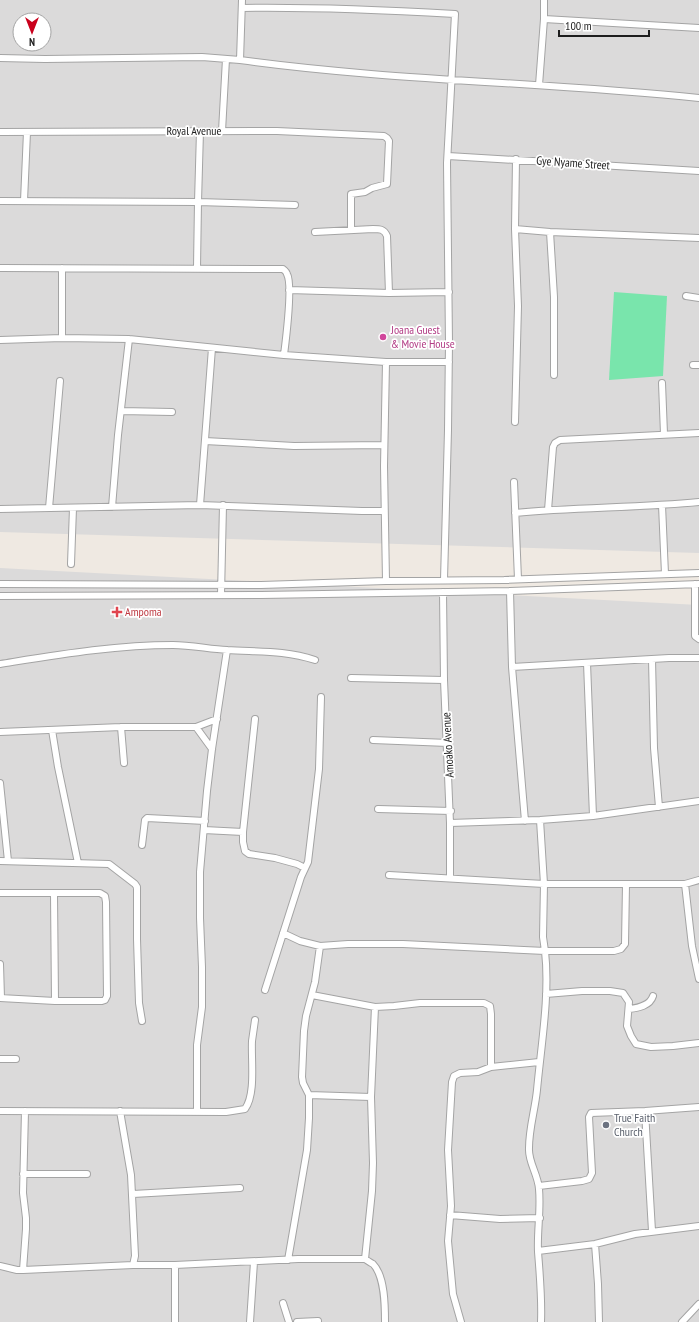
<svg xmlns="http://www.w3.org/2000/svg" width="699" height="1322" viewBox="0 0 699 1322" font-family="'PT Sans Narrow',sans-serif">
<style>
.residential{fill:#dbdada;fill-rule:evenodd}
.pitch{fill:#79e5ac}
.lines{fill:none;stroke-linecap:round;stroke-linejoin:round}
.minor-casing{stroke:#a4a4a4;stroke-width:8}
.minor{stroke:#fff;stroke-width:6}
.hotel-dot{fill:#d1479c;stroke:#fff;stroke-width:1.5}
.health-dot{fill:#e0444e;stroke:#fff;stroke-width:1.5}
.worship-dot{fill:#6b7280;stroke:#fff;stroke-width:1.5}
.labels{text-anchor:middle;stroke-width:3.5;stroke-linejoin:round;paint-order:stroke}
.street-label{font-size:12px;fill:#1d1d1d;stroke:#fff}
.hotel-label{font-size:12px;fill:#b23c85;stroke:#fff;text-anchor:start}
.health-label{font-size:12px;fill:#be3a42;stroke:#fff;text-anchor:start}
.worship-label{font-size:12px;fill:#5b616d;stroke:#fff;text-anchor:start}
</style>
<rect width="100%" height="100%" fill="#efe9e2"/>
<path class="residential" d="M0,0H699V553L0,532ZM20,20H44V44H20Z
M0,568L699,605V1322H0Z"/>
<path class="pitch" d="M614,292L667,296L663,376L609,380Z"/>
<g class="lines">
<defs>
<path id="minor" d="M242,0L240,60C392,81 546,82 699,98
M544,0V19L699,28
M242,8C313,7 384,10 455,14L447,163L449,343L448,430L444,580
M0,58L45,59L202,57L240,60
M539,85L544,19
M222,131L226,59
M0,132L277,131L384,136L387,138L389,141L387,184L372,188L365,192L351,194V230
M448,156L699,171
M0,201L198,202L295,205
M24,201L27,132
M515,229L550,232L699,238
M315,232L373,229C380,229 384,229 387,236L389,293
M550,232L554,297V375
M0,268L283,269C285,271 286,271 287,274C293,285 286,339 284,355
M197,268L198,202L200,131
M289,290L389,293L449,292
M686,296L699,298
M62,338V268
M0,340L62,338L129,339L284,355L386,362H449
M386,362L384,466L386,581
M693,365H699
M662,383L664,434
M121,411L172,412
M515,422L518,306L515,229L516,159
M205,441L294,446L384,445
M514,482L518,579
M200,505L212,348
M662,505L665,574
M112,507L118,435L129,339
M49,508L60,381
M0,509L200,505L362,511H384
M548,510L553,447L555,443L560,440L699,433
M515,513C576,507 638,508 699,502
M71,564L73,508
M0,584L261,585L386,581L504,580L699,573
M695,584V636L699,639
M510,591L512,667L525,821
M443,592L444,680L450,823L540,820L593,816L699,801
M221,595L223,505
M0,596L261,595L510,591L699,584
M652,659L654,748L659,807
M587,663L593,816
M0,664C57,655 115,645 173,645C191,645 209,649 227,650C258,652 285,650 315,660
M512,667L669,658H699
M351,678L444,680
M255,719L243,832V842L245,851L249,854L275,858L297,864L305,868
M121,727L124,763
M196,727L217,719
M52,730L58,767L78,863
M0,732L121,727H196L212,749
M373,740L448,743
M0,783L8,861
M378,809L451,811
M204,830L243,832
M142,845L145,820L147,818L205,821
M0,861L109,864L135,884L137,887V939L139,1003L142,1021
M389,875L544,884H685L699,880
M450,877V823
M685,884L692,946L699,979
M0,893H100L105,896L106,902L107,996L105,1000L102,1001H55L0,998
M54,894L55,1001
M283,933L300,941L320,946L348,944H403L545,951L543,937L544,884L540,820
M0,964L1,998
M265,990L301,877L308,862L319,769L321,697
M546,994L582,991H610L623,993L629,1002L627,1026L631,1036L636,1044L651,1047L673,1046L699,1043
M312,995L375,1007L394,1006L420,1003H484L490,1006L491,1014V1067
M629,1009C638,1008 650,1006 653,996
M0,1059H16
M309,1095L371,1097
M0,1111L226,1112L245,1109C256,1094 251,1060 252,1041C253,1034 254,1027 255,1020
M120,1111L131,1175L135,1256L133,1265
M645,1111L652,1231
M197,1112V1045L202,1007V967L200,918V872L207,791L212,749L227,650
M23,1174H87
M539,1186L582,1181L589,1179L592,1173L589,1117L591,1113L645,1111L699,1107
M133,1194L240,1188
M450,1215L500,1219L540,1218
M595,1244L598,1284L599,1322
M538,1251L595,1244L635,1234L699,1226
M365,1259L372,1191L373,1163L371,1097L375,1007
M288,1260L307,1150L309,1118V1095L303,1083L302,1077L304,1031L306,1016L315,982L320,946
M175,1265V1322
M0,1266L17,1270H23L133,1265H175L298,1259H365C368,1261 371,1263 373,1264C385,1276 385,1307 385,1322
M23,1270L26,1229V1218L23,1193L25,1111
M283,1303L289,1322
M250,1322L254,1262
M297,1322L318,1321
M461,1322L453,1294L448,1241L451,1206L448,1150L452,1082L454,1076L460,1073L478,1072L491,1067L539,1062
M541,1322C542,1299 540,1276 538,1252C537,1231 541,1210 539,1189C538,1174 528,1162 529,1148C529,1128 535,1110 537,1090C541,1046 550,995 545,951H614L621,949L625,944L626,884
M682,1322L699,1304"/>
</defs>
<use href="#minor" class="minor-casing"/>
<use href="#minor" class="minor"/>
</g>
<circle class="hotel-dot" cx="383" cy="337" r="4"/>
<path class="health-dot" d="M115 606h4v4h4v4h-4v4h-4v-4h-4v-4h4z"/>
<circle class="worship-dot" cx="606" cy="1125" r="4"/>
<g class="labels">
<g class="street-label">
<text x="194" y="135">Royal Avenue</text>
<text transform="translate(573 163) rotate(4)" y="4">Gye Nyame Street</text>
<text transform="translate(448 745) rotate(-93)" y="4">Amoako Avenue</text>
</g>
<g class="hotel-label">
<text x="391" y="334">Joana Guest<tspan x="391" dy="14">&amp; Movie House</tspan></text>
</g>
<g class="health-label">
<text x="125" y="616">Ampoma</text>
</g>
<g class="worship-label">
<text x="614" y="1122">True Faith<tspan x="614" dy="14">Church</tspan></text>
</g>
</g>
<g transform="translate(32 32) rotate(180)"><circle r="19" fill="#ffffff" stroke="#a5a5a5"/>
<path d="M0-3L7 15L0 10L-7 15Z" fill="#ca001c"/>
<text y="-6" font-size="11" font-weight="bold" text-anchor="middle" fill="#1d1d1d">N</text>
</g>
<path d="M559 30v6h90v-6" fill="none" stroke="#1d1d1d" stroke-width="2"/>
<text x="565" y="30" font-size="12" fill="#1d1d1d" stroke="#ffffff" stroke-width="3" paint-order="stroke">100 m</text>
</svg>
